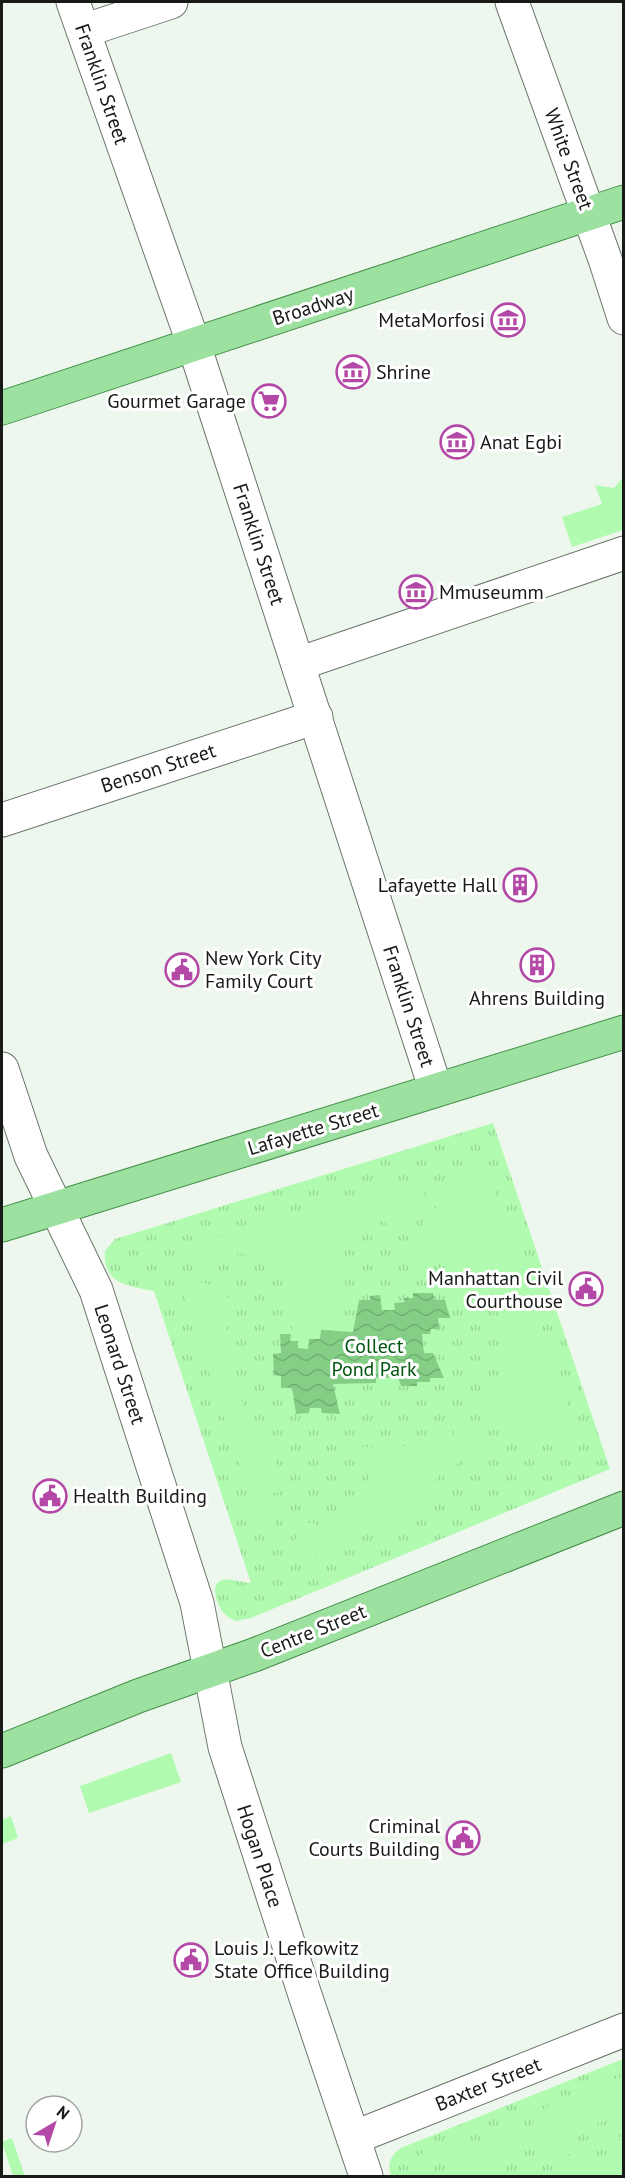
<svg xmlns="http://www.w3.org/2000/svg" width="625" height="2178" viewBox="0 0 625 2178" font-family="'PT Sans',sans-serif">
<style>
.grass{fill:url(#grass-tufts)}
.garden{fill:#b1fbb1}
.water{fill:url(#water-waves)}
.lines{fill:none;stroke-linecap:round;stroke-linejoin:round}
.minor-casing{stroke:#6d756c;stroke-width:35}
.major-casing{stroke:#438e48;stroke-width:35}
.minor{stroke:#fff;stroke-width:33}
.major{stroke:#9de1a1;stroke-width:33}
.labels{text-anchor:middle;stroke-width:6;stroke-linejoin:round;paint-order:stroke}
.street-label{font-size:20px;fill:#171a17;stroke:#fff}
.poi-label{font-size:20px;fill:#171a17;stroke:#fff;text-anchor:start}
.park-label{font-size:20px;fill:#00550f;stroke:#fff}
</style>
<defs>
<pattern id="grass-tufts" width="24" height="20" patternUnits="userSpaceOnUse" patternTransform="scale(1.5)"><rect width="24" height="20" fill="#b1fbb1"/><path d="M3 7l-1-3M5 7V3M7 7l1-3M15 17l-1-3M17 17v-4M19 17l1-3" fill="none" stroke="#98d798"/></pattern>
<pattern id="water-waves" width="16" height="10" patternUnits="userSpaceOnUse" patternTransform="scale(1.5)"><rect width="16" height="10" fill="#84ce85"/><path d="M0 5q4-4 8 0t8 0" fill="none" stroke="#71b072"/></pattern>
</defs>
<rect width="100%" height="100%" fill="#edf7ed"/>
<path class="grass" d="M493,1123L610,1469L251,1618L236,1621C231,1619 227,1617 224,1613C217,1606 209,1584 222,1580C231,1578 243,1583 251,1583L154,1291C129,1286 102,1284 105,1251L115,1239L125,1236Z
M623,2059V2176H391C387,2164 390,2156 401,2148Z"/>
<path class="garden" d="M623,477V530L572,547L562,517L602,504L595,485L614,488Z
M479,1158H484L488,1162L496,1195L491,1201L503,1229C510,1229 513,1229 516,1236L525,1274L519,1284L528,1309H533L539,1313L546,1343L553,1360L552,1366L548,1370L556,1391C569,1396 570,1415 576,1427C566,1462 456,1419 486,1386H498C518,1325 489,1267 427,1250L425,1256L420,1259L411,1253L409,1248L411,1238L442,1201L464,1168Z
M423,1177L427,1180C428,1198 409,1228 390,1228L384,1221C363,1222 338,1240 340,1262C341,1273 348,1283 346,1295C345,1306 338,1319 335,1331L321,1330L320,1339L308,1349L298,1348L290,1341C300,1294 279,1244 224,1255L220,1263L199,1261L187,1255L186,1250L197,1243Z
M189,1280C212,1283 234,1292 233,1318L226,1319C228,1376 244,1420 278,1466H267L279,1493H268L278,1534V1539L273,1542L264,1535L260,1526L181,1288L184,1281Z
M459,1423C473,1430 497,1438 502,1453L501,1457L481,1455L471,1457L448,1468L439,1475L416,1514L299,1562L294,1561C287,1552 295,1541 300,1532L307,1530L306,1523H316L317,1530C342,1524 371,1503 368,1475C367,1465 363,1456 359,1447C391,1448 424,1447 454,1435V1426Z
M171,1753L181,1782L89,1813L80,1786Z
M11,1816L18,1838L2,1844V1820Z
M623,2076V2126L612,2121H604L558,2139L541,2150L531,2149C531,2131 530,2119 545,2108Z
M511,2123L516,2136V2151L509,2148L489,2176H466L447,2163L439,2161L425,2163L418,2159L422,2153L454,2141L461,2147L485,2139L488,2132Z
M601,2133H612L622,2138L596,2149L575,2152L549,2162L546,2161L562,2149L578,2145Z
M12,2138L25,2176H13L2,2142Z
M623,2147V2174L615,2173L614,2176H555L556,2168L570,2162L593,2159Z"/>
<path class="water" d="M413,1293H433L435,1300H445L450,1318H438L439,1329H431L430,1334H422L424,1353H433L444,1378H430V1382H417V1386H401L398,1378H376V1383L333,1384L340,1414L322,1413L321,1408H310L309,1413L296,1414L292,1388H281V1376L274,1375L273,1354L281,1353L280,1334H291L290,1341H298V1348L308,1349L309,1339H320L321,1330L353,1332L359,1300H370V1296L380,1295L382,1310H395L394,1303L405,1302L404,1298H413Z"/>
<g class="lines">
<defs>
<path id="minor" d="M73,2L194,345L436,1090
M512,2L605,259L624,318
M83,31L171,2
M298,664L624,553
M2,820L316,717
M2,1069L31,1156L96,1290L197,1603L225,1747L304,1992L366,2176
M353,2138L624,2030"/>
<path id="major" d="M2,408L624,202
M2,1225L624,1032
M2,1751L138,1696L254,1655L624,1508"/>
</defs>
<use href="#minor" class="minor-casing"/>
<use href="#major" class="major-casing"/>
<use href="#minor" class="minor"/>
<use href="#major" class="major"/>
</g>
<defs>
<symbol id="museum-ring" viewBox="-11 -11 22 22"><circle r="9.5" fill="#fff" stroke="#b448a7" stroke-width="1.5"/><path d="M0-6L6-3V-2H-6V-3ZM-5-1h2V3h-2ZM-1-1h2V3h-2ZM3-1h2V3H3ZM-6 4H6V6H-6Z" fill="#b448a7"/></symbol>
<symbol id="supermarket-ring" viewBox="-11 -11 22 22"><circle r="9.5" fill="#fff" stroke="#b448a7" stroke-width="1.5"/><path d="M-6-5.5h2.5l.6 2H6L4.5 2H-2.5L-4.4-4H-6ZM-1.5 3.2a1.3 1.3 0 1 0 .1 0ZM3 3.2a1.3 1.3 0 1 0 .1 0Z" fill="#b448a7"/></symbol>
<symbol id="building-ring" viewBox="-11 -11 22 22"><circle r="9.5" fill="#fff" stroke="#b448a7" stroke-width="1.5"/><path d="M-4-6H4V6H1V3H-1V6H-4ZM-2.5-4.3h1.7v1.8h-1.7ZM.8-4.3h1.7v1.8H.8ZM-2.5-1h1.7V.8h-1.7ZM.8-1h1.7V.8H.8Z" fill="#b448a7"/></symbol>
<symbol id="civic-ring" viewBox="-11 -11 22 22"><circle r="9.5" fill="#fff" stroke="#b448a7" stroke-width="1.5"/><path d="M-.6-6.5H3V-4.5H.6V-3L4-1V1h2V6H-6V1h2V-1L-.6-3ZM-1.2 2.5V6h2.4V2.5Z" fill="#b448a7"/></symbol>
</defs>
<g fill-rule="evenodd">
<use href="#museum-ring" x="489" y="301" width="38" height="38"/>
<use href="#museum-ring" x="334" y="353" width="38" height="38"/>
<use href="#supermarket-ring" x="250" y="382" width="38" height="38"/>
<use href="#museum-ring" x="438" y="423" width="38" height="38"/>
<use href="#museum-ring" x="397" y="573" width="38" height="38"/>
<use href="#building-ring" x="501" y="866" width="38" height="38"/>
<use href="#building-ring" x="518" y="946" width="38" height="38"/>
<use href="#civic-ring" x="163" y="951" width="38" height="38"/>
<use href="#civic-ring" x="567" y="1270" width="38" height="38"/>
<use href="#civic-ring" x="31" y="1477" width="38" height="38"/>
<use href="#civic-ring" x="444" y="1819" width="38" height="38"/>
<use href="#civic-ring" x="172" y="1941" width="38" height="38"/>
</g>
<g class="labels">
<g class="street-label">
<text transform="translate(102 84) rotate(71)" y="7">Franklin Street</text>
<text transform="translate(569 159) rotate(70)" y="7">White Street</text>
<text transform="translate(313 306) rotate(-18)" y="7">Broadway</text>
<text transform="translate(259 544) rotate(72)" y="7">Franklin Street</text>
<text transform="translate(158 768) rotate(-18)" y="7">Benson Street</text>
<text transform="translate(409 1006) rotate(72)" y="7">Franklin Street</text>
<text transform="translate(313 1129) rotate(-17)" y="7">Lafayette Street</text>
<text transform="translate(120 1364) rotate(72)" y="7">Leonard Street</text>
<text transform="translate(313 1631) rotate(-22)" y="7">Centre Street</text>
<text transform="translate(260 1856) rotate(72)" y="7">Hogan Place</text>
<text transform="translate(488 2084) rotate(-22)" y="7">Baxter Street</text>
</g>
<g class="poi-label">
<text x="485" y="327" text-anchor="end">MetaMorfosi</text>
<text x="376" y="379">Shrine</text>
<text x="246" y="408" text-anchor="end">Gourmet Garage</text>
<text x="480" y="449">Anat Egbi</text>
<text x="439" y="599">Mmuseumm</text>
<text x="497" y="892" text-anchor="end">Lafayette Hall</text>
<text x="205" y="965">New York City<tspan x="205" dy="23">Family Court</tspan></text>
<text x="537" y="1005" text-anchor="middle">Ahrens Building</text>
<text x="563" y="1285" text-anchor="end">Manhattan Civil<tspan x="563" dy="23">Courthouse</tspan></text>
<text x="73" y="1503">Health Building</text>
<text x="440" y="1833" text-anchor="end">Criminal<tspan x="440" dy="23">Courts Building</tspan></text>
<text x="214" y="1955">Louis J. Lefkowitz<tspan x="214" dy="23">State Office Building</tspan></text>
</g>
<g class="park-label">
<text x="374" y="1353">Collect<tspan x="374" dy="23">Pond Park</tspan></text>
</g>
</g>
<rect width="625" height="2178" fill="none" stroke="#171a17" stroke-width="6"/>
<g transform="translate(54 2124) rotate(39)"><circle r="28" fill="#ffffff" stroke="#a2a3a2" stroke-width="1.5"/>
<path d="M0-4.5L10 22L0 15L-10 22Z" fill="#b448a7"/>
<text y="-9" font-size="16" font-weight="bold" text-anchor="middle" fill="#171a17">N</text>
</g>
</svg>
